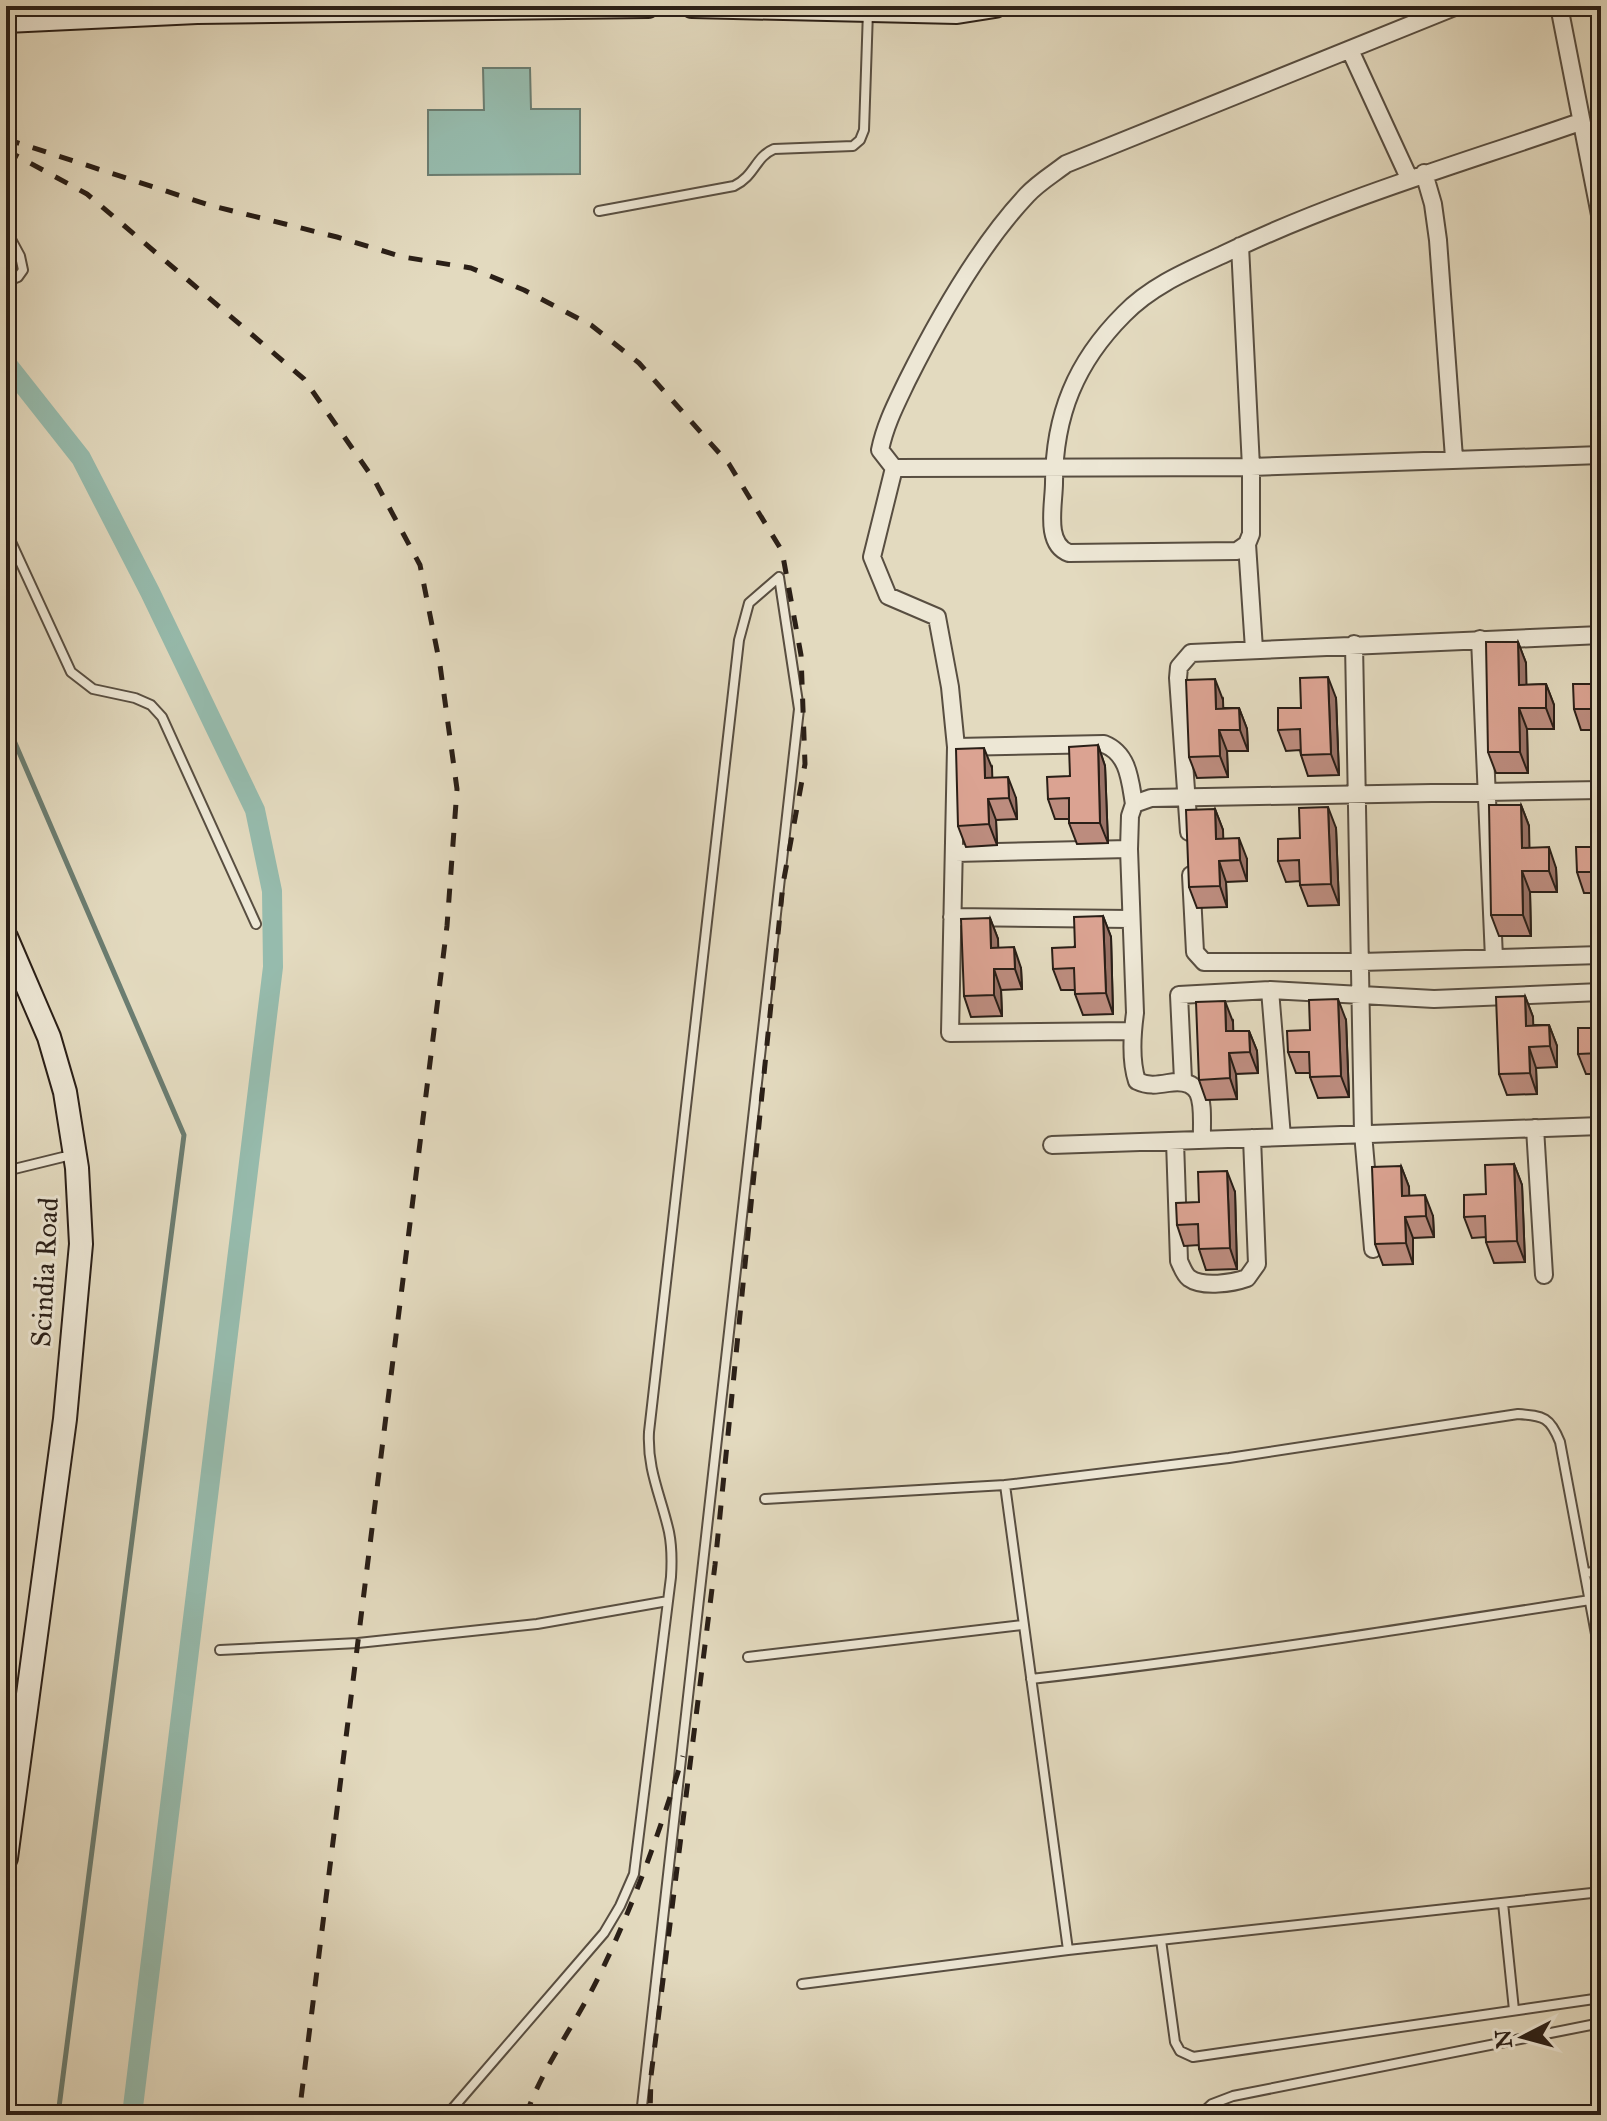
<svg xmlns="http://www.w3.org/2000/svg" width="1607" height="2121" viewBox="0 0 1607 2121" font-family="'IM FELL Great Primer',serif">
<style>
.water{fill:#96bbad;stroke:#6b7d71;stroke-width:2}
.lines{fill:none;stroke-linecap:round;stroke-linejoin:round}
.stream{stroke:#6b7d71;stroke-width:5}
.canal{stroke:#96bbad;stroke-width:20}
.lane-casing{stroke:#584e41;stroke-width:12}
.street-casing{stroke:#584e41;stroke-width:20}
.secondary-casing{stroke:#2a1f17;stroke-width:26}
.lane{stroke:#ede7d5;stroke-width:8}
.street{stroke:#ede7d5;stroke-width:16}
.secondary{stroke:#ede7d5;stroke-width:22}
.rail{stroke:#2a1f17;stroke-width:5;stroke-dasharray:14 14;stroke-linecap:butt}
.wall{fill:#bc8c7e;stroke:#2a1f17;stroke-width:2}
.shaded-wall{fill:#997266;stroke:#2a1f17;stroke-width:2}
.building{fill:#dba392;stroke:#2a1f17;stroke-width:2}
.labels{text-anchor:middle;stroke-width:6;stroke-linejoin:round;paint-order:stroke}
.street-label{font-size:28px;fill:#2a1f17;stroke:#ede7d5}
</style>
<rect width="100%" height="100%" fill="#e3dabf"/>
<filter id="stains"><feTurbulence type="fractalNoise" baseFrequency=".0025" numOctaves="4"/><feColorMatrix values="0 0 0 0 .2 0 0 0 0 .09 0 0 0 0 .02 0 0 0 .5 -.17"/></filter>
<radialGradient id="worn" r=".72"><stop offset=".6" stop-color="#630" stop-opacity="0"/><stop offset="1" stop-color="#630" stop-opacity=".3"/></radialGradient>
<path class="water" d="M483,68H530L531,109H580V174L428,175V110H484Z"/>
<g class="lines">
<path class="stream" d="M6,722L184,1135L58,2115"/>
<path class="canal" d="M6,363L81,458L150,592L255,810L272,891L273,967L132,2115"/>
<defs>
<path id="lane" d="M599,211L734,186C755,176 755,157 774,149L853,146L860,140L864,130L868,11
M6,230L20,256L23,270L18,277L6,282
M6,531L71,672L93,689L135,698L151,705L162,717L256,924
M6,1171L63,1157
M1005,1485L1068,1950
M765,1499L1005,1485L1229,1458L1518,1414C1544,1416 1550,1417 1560,1442L1601,1661
M1585,1573L1601,1571
M220,1650L358,1643L537,1624L668,1601
M748,1657L1022,1625
M1031,1679C1218,1658 1404,1629 1590,1600
M1503,1903L1514,2010
M1161,1940L1175,2042L1180,2051L1193,2057L1601,1998
M802,1984L1068,1950L1601,1892
M447,2115L604,1933L620,1906L634,1874L671,1577C672,1561 672,1547 669,1532C661,1496 647,1470 649,1432L739,640L749,603L779,577L799,709L641,2115
M1200,2115L1212,2104L1233,2096L1601,2023"/>
<path id="street" d="M1457,6L1066,164C1053,174 1038,183 1027,195C979,246 938,319 907,381C896,404 885,425 880,450L894,468L1251,467L1601,455
M1559,6L1601,220
M1350,50L1409,178
M1424,173L1433,204L1438,240L1454,458
M1240,246L1251,467V534L1247,544L1237,551L1069,553C1044,544 1054,504 1054,483C1054,415 1076,362 1124,314C1151,286 1187,271 1222,255C1337,199 1460,164 1580,122
M894,468L872,557L888,596L937,617L950,687L956,747
M1247,544L1254,649
M1480,639L1494,958
M1354,644L1363,1133L1373,1249
M1189,832L1178,678L1179,667L1191,653L1601,635
M955,853L1129,849
M1191,875L1195,952L1204,962H1361L1601,955
M952,917L1130,919
M1270,990L1282,1137
M1132,1031L950,1033L956,747L1104,744C1129,754 1130,781 1134,804
M1183,1080L1179,995L1270,990L1434,999L1601,992
M1535,1128L1544,1275
M1202,1140C1201,1111 1209,1076 1168,1083C1156,1085 1148,1086 1137,1081C1130,1060 1132,1035 1135,1013L1129,849L1130,816L1134,804L1151,798L1601,790
M1175,1141L1179,1261C1182,1267 1184,1274 1189,1278C1203,1288 1233,1283 1247,1278L1257,1264L1252,1138
M1052,1145L1601,1126"/>
<path id="secondary" d="M692,6L957,12L995,6
M6,21L197,12L648,6
M6,937L49,1037L65,1092L77,1168L81,1244L65,1419L6,1858"/>
</defs>
<use href="#lane" class="lane-casing"/>
<use href="#street" class="street-casing"/>
<use href="#secondary" class="secondary-casing"/>
<use href="#lane" class="lane"/>
<use href="#street" class="street"/>
<use href="#secondary" class="secondary"/>
<path class="rail" d="M6,139L209,205L337,237L403,257L471,268L524,290L591,325L639,363L729,464L782,551L801,655L805,764L783,884L715,1565L651,2076L650,2115
M6,150L87,194L304,379L375,481L420,565L440,665L457,789L447,926L299,2115
M526,2115C544,2064 577,2022 600,1974C634,1904 660,1831 683,1756"/>
</g>
<path class="wall" d="M1518,642L1526,663V685L1546,684L1554,705V729H1527L1528,773H1496L1488,752Z
M1600,684L1601,730H1581L1574,709Z
M1336,698L1339,775L1308,776L1301,755L1300,750L1286,751L1278,730L1301,708Z
M1223,700V708H1239L1247,729L1248,751H1227L1228,777L1197,778L1189,757Z
M1098,745L1105,766L1108,843L1077,844L1069,823V819H1055L1048,799Z
M992,768V777L1016,798L1017,819L996,820L997,845L966,847L958,826Z
M1521,805L1529,826V848L1556,868L1557,892H1530L1531,936H1499L1491,915Z
M1215,809L1223,830V839L1247,859V881L1226,882L1227,907L1197,908L1189,887Z
M1336,828L1339,905L1308,906L1300,885V881L1286,882L1278,861L1300,838Z
M1601,847V893H1584L1577,872Z
M1103,916L1111,937L1113,1014L1083,1015L1075,994V990H1061L1053,969Z
M990,918L998,939V948L1021,968L1022,989L1001,990L1002,1016L971,1017L964,996Z
M1525,996L1533,1017V1025H1549L1557,1046V1067L1536,1068L1537,1094L1507,1095L1499,1074Z
M1346,1020L1349,1097L1318,1098L1310,1077V1073H1296L1288,1052Z
M1233,1022V1031H1249L1257,1051L1258,1073L1236,1074L1237,1099L1206,1100L1199,1080Z
M1601,1028V1074H1586L1578,1054Z
M1514,1164L1522,1185L1525,1262L1494,1263L1486,1242V1237L1472,1238L1464,1217Z
M1401,1166L1409,1187V1195L1433,1216L1434,1237L1413,1238V1264L1383,1265L1375,1244Z
M1235,1192L1237,1269L1206,1270L1199,1249V1245L1184,1246L1177,1225Z"/>
<path class="shaded-wall" d="M1518,642L1526,663L1527,706L1519,685Z
M1328,677L1336,698L1339,775L1331,754Z
M1215,679L1223,700L1224,730L1216,709Z
M1546,684L1554,705V729L1546,708Z
M1239,708L1247,729L1248,751L1240,730Z
M1519,708L1527,729L1528,773L1520,752Z
M1219,730L1227,751L1228,777L1220,756Z
M1098,745L1105,766L1108,843L1100,823Z
M984,748L992,768L993,798L985,778Z
M1008,777L1016,798L1017,819L1009,798Z
M988,799L996,820L997,845L989,824Z
M1521,805L1529,826L1530,869L1522,848Z
M1328,807L1336,828L1339,905L1331,884Z
M1215,809L1223,830L1224,860L1216,839Z
M1239,838L1247,859V881L1240,860Z
M1549,847L1556,868L1557,892L1549,871Z
M1219,861L1226,882L1227,907L1220,886Z
M1522,871L1530,892L1531,936L1523,915Z
M1103,916L1111,937L1113,1014L1106,993Z
M990,918L998,939L999,969L991,948Z
M1014,947L1021,968L1022,989L1015,969Z
M994,969L1001,990L1002,1016L994,995Z
M1525,996L1533,1017L1534,1047L1526,1026Z
M1338,999L1346,1020L1349,1097L1341,1076Z
M1225,1001L1233,1022L1234,1052L1226,1031Z
M1549,1025L1557,1046V1067L1550,1046Z
M1249,1031L1257,1051L1258,1073L1250,1052Z
M1529,1047L1536,1068L1537,1094L1530,1073Z
M1229,1053L1236,1074L1237,1099L1230,1078Z
M1514,1164L1522,1185L1525,1262L1517,1241Z
M1401,1166L1409,1187L1410,1217L1402,1196Z
M1227,1171L1235,1192L1237,1269L1230,1248Z
M1425,1195L1433,1216L1434,1237L1426,1216Z
M1405,1217L1413,1238V1264L1406,1243Z"/>
<path class="building" d="M1486,642H1518L1519,685L1546,684V708H1519L1520,752H1488Z
M1600,643H1601V747L1600,709H1574L1573,684H1600Z
M1328,677L1331,754L1301,755L1300,729L1278,730V708H1301L1300,678Z
M1215,679L1216,709L1239,708L1240,730H1219L1220,756L1189,757L1186,680Z
M1098,745L1100,823H1069V798L1048,799L1047,777L1070,776L1069,747Z
M984,748L985,778L1008,777L1009,798L988,799L989,824L958,826L956,749Z
M1489,805H1521L1522,848L1549,847V871H1522L1523,915H1491Z
M1328,807L1331,884L1300,885L1299,860L1278,861V839L1300,838L1299,808Z
M1215,809L1216,839L1239,838L1240,860L1219,861L1220,886L1189,887L1186,810Z
M1576,847H1601V872H1577Z
M1103,916L1106,993L1075,994L1074,968L1053,969L1052,948L1075,947L1074,917Z
M990,918L991,948L1014,947L1015,969H994V995L964,996L961,919Z
M1525,996L1526,1026L1549,1025L1550,1046L1529,1047L1530,1073L1499,1074L1496,997Z
M1338,999L1341,1076L1310,1077L1309,1052H1288L1287,1031L1310,1030L1309,1000Z
M1225,1001L1226,1031H1249L1250,1052L1229,1053L1230,1078L1199,1080L1196,1002Z
M1578,1028H1601V1053L1578,1054Z
M1514,1164L1517,1241L1486,1242L1485,1216L1464,1217V1195L1486,1194L1485,1165Z
M1401,1166L1402,1196L1425,1195L1426,1216L1405,1217L1406,1243L1375,1244L1372,1167Z
M1227,1171L1230,1248L1199,1249L1198,1224L1177,1225L1176,1203L1199,1202L1198,1172Z"/>
<g class="labels">
<g class="street-label">
<text transform="translate(44 1272) rotate(-87)" y="10">Scindia Road</text>
</g>
</g>
<rect width="1607" height="2121" fill="none" stroke="#e3dabf" stroke-width="32"/>
<rect x="8" y="8" width="1591" height="2105" fill="none" stroke="#2a1f17" stroke-width="4"/>
<rect x="16" y="16" width="1575" height="2089" fill="none" stroke="#2a1f17" stroke-width="2"/>
<g transform="translate(1523 2037) rotate(264)" stroke="#ede7d5" stroke-width="6" paint-order="stroke">
<path d="M0-6L14 30L0 20L-14 30Z" fill="#2a1f17"/>
<text y="-12" font-size="22" font-weight="bold" text-anchor="middle" fill="#2a1f17">N</text>
</g>
<rect width="100%" height="100%" filter="url(#stains)"/>
<rect width="100%" height="100%" fill="url(#worn)"/>
</svg>
